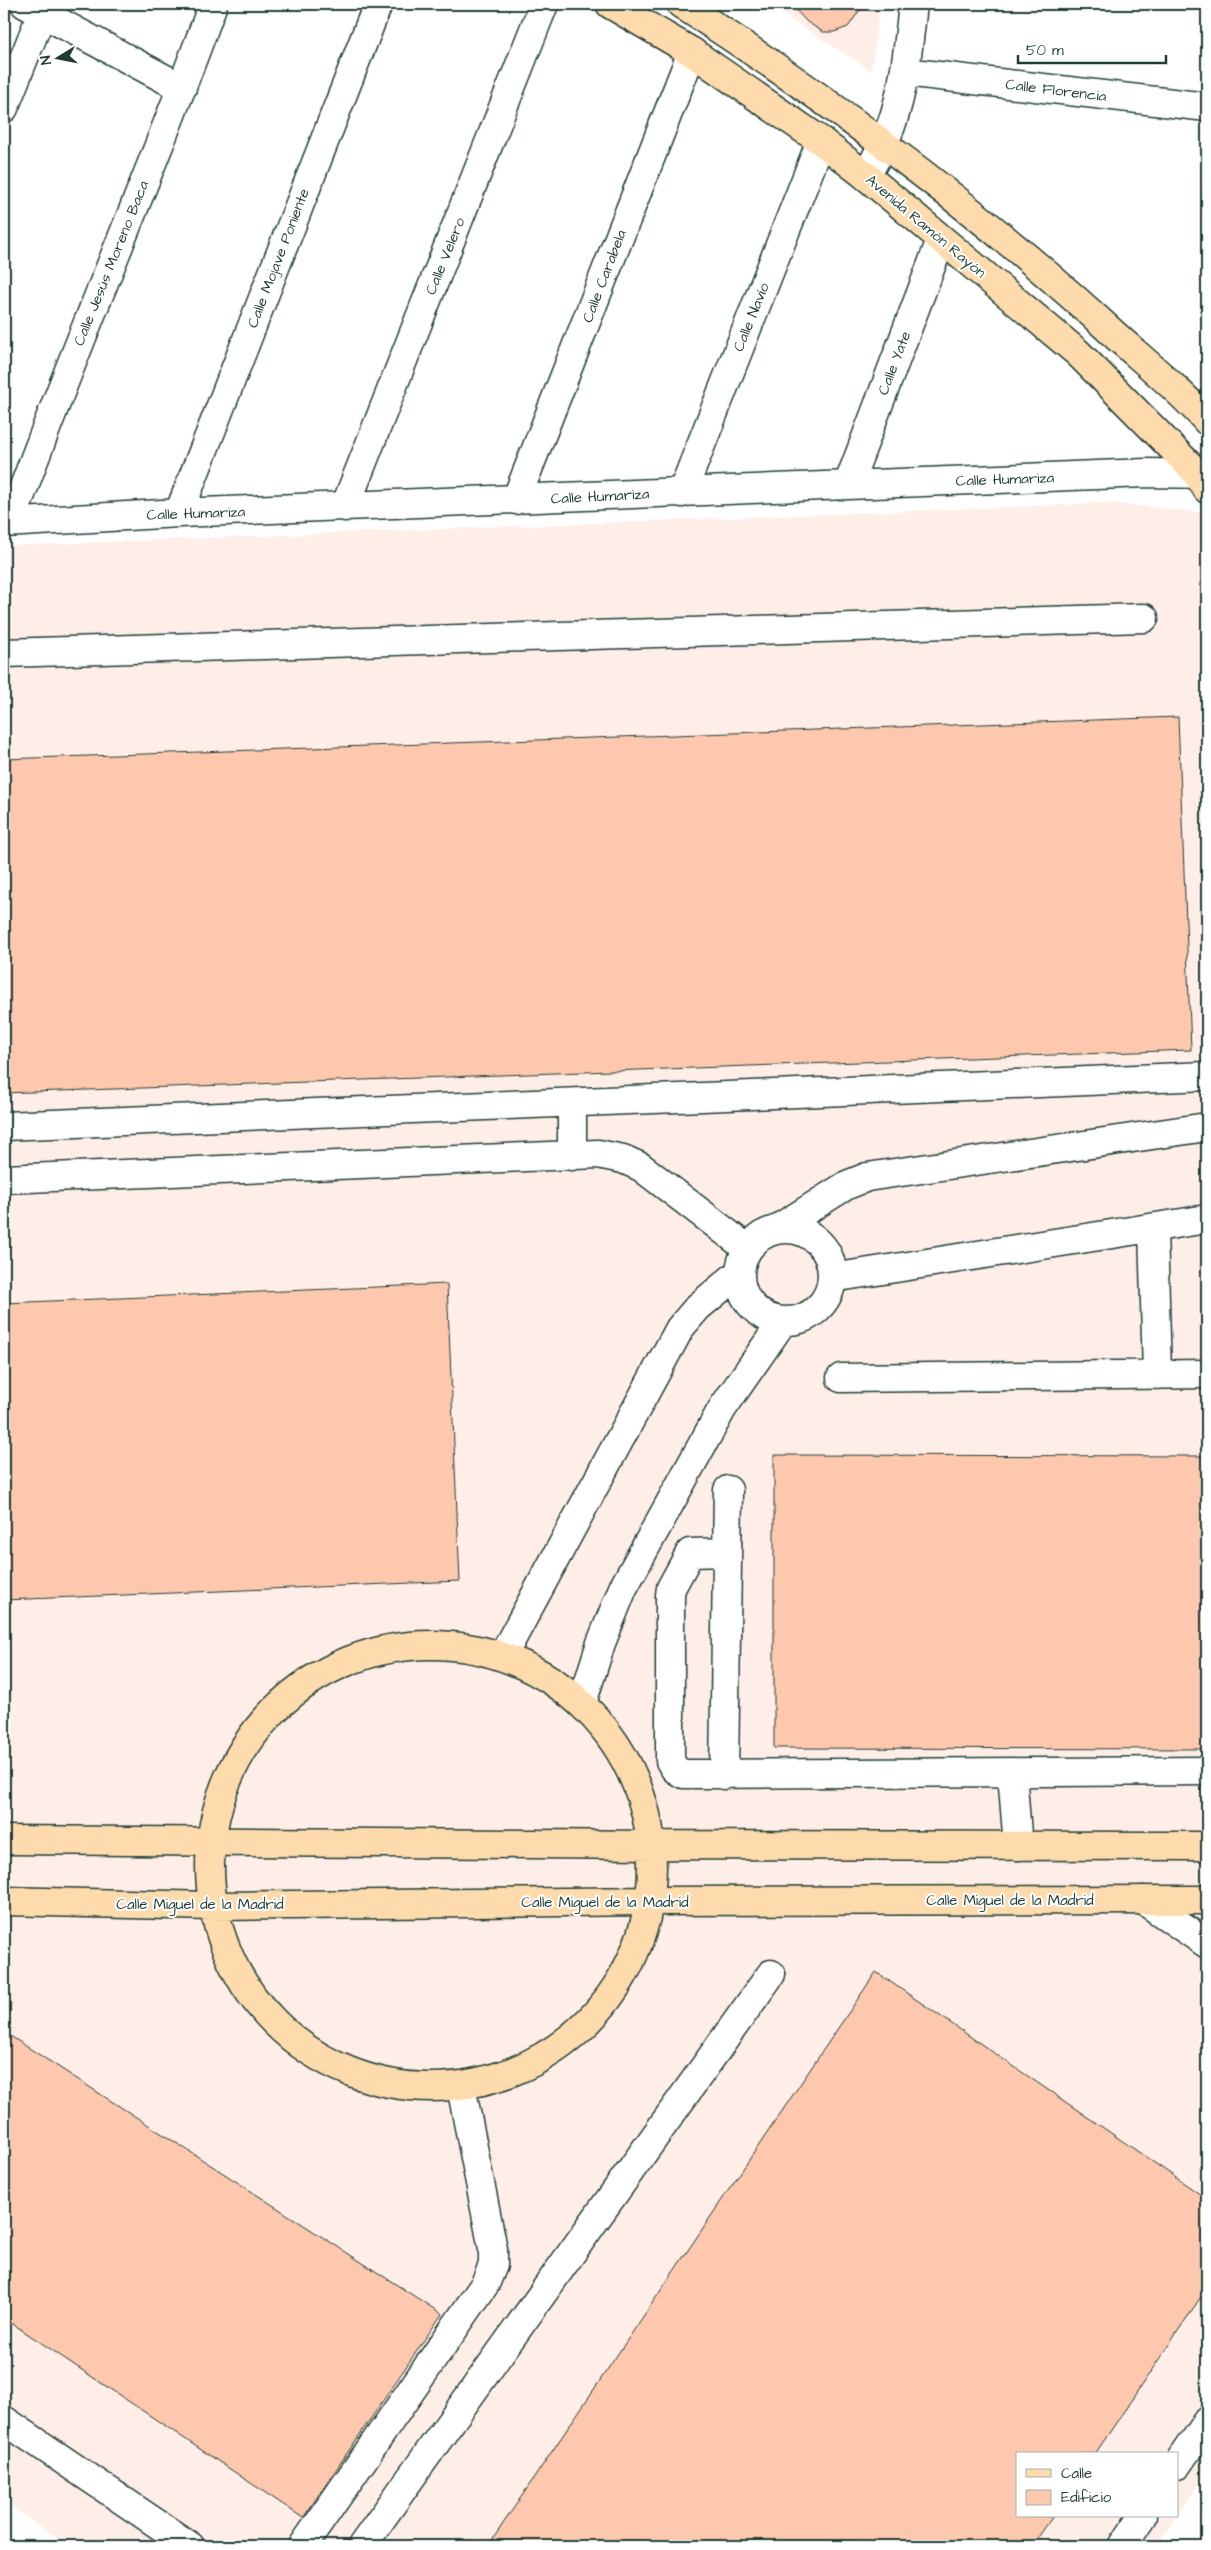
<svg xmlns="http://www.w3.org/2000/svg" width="1211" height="2550" viewBox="0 0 1211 2550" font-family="'Architects Daughter',sans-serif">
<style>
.built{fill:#feeee7;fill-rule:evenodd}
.building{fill:#fdc8ae;stroke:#1f3d34}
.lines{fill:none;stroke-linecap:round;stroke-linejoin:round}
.minor-casing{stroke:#1f3d34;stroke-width:31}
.major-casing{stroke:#1f3d34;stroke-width:31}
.minor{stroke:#fff;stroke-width:28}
.major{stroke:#fedbac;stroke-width:28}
.labels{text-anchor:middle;stroke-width:4;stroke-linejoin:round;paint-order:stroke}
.street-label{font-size:15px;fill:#1f3d34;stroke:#fff}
</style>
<rect width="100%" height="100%" fill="#fff"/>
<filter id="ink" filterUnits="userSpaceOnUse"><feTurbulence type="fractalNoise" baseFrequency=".02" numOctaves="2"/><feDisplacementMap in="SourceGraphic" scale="10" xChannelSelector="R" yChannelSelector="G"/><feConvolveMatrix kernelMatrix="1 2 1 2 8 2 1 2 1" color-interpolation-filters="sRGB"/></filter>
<g filter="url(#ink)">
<path class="built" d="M767,4H880L871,71Z
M1111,503L1207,513V2472L1157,2546H69L4,2502V546ZM1017,2454H1177V2516H1017Z"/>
<path class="building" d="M790,4H864L848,27L834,32H823L807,22Z
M1178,717L1191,1050L4,1093V759Z
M447,1284L460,1581L4,1600V1303Z
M774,1455L1207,1456V1749L774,1748Z
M876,1972L1207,2199V2288L1095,2454H1017V2516H1053L1032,2546H488Z
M4,2032L442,2314L303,2518L4,2318Z"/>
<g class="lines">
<defs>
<path id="minor" d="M25,4L182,88
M905,72L1207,107
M4,108L42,13
M866,176C878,155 890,133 896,110C906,75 909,39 913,4
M848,485L941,240
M682,493L821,141
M516,500L692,52
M345,507L544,4
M179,513L378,4
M11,522C74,347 150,178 213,4
M4,523L179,513L848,485L1146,473L1207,474
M4,653L1144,618
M572,1103V1156
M4,1126L1207,1076
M4,1179L598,1154L623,1159L641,1167L748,1249
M1153,1228L1157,1375
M740 1275a46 46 0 1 1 92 0a46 46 0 1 1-92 0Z
M777,1229L847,1185L867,1177L1207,1127
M832,1278L1207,1219
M841,1378L1207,1374
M727,1552L690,1553L671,1588L670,1595V1761L675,1769L683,1774L1207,1771
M503,1655L680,1328L698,1307L740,1272
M582,1703L601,1643L623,1588L722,1409L783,1321
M1012,1773L1018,1846
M724,1775L728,1490
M1143,1900L1207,1944
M4,2420L190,2546
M1177,2465L1207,2421
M303,2546L485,2284L493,2265V2249L461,2086
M362,2546L771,1974
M1123,2546L1143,2516"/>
<path id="major" d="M610,4L692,52L821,141L866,176L1078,353L1197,473L1207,489
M681,4C834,103 982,212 1116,336C1146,363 1180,390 1207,421
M210 1866a221 221 0 1 1 442 0a221 221 0 1 1-442 0Z
M4,1840L651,1845L1207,1846
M4,1901L212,1906L649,1901L1207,1900"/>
</defs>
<use href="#minor" class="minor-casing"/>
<use href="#major" class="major-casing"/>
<use href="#minor" class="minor"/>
<use href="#major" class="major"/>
</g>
</g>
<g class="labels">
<g class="street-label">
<text transform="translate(1056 90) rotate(7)" y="5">Calle Florencia</text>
<text transform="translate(926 226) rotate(40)" y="5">Avenida Ramón Rayón</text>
<text transform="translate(445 256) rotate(-68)" y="5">Calle Velero</text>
<text transform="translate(278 258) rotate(-69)" y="5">Calle Mojave Poniente</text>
<text transform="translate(111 263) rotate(-68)" y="5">Calle Jesús Moreno Baca</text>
<text transform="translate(604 276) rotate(-69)" y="5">Calle Carabela</text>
<text transform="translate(751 317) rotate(-68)" y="5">Calle Navío</text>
<text transform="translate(894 363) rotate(-69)" y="5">Calle Yate</text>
<text transform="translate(1005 479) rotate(-2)" y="5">Calle Humariza</text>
<text transform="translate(600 496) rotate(-3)" y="5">Calle Humariza</text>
<text transform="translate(196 513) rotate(-2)" y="5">Calle Humariza</text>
<text x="1010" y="1905">Calle Miguel de la Madrid</text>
<text x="605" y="1907">Calle Miguel de la Madrid</text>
<text x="200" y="1909">Calle Miguel de la Madrid</text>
</g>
</g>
<rect width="1211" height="2550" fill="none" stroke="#fff" stroke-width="20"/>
<rect x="10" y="10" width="1191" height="2530" fill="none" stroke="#1f3d34" stroke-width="2" filter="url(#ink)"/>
<rect x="1016" y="2452" width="162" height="65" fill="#ffffff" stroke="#a5b1ae"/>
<rect x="1026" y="2469" width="25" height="8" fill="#fedbac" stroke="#a5b1ae"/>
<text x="1061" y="2478" font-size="15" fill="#1f3d34">Calle</text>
<rect x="1026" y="2490" width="25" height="15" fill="#fdc8ae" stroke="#a5b1ae"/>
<text x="1061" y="2502" font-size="15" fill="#1f3d34">Edificio</text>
<g transform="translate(58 58) rotate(260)" stroke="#ffffff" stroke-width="4" paint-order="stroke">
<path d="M0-4L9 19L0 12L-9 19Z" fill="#1f3d34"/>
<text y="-8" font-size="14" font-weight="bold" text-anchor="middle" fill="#1f3d34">N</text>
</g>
<path d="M1018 55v8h148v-8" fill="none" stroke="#1f3d34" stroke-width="2.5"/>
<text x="1026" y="55" font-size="15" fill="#1f3d34" stroke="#ffffff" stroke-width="4" paint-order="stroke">50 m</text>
</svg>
